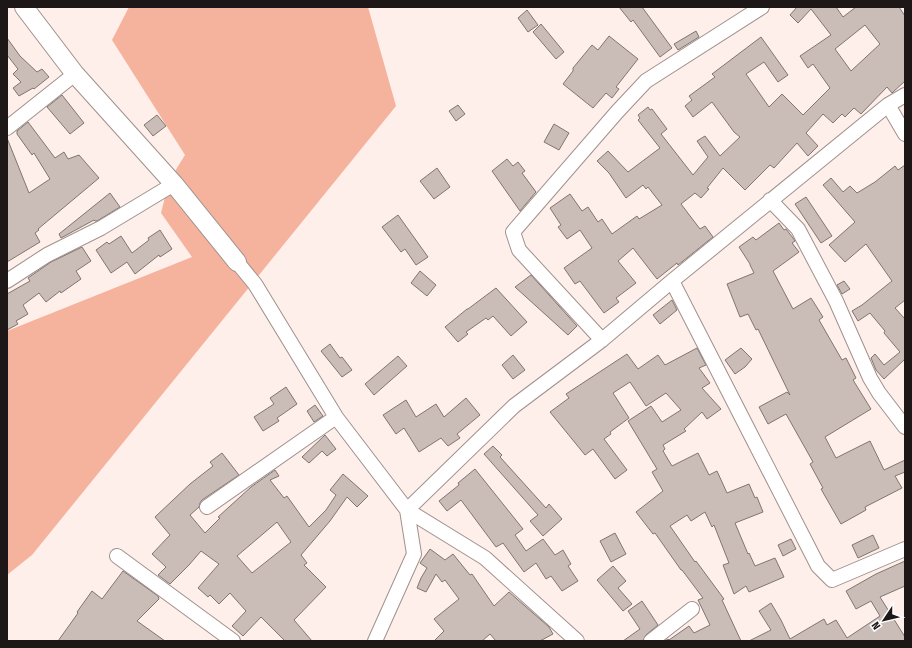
<svg xmlns="http://www.w3.org/2000/svg" width="912" height="648" viewBox="0 0 912 648" font-family="'Fira Sans Condensed',sans-serif">
<style>
.green{fill:#f5b39e}
.building{fill:#cabcb7;stroke:#827571;fill-rule:evenodd}
.lines{fill:none;stroke-linecap:round;stroke-linejoin:round}
.minor-casing{stroke:#9f918d;stroke-width:16}
.tertiary-casing{stroke:#9f918d;stroke-width:20}
.minor{stroke:#fff;stroke-width:14}
.tertiary{stroke:#fff;stroke-width:18}
</style>
<rect width="100%" height="100%" fill="#feefea"/>
<path class="green" d="M129,7H368L396,106L32,555L7,575V331L192,257L161,213L169,181L185,155L112,40Z"/>
<path class="building" d="M619,7H642L672,48L660,57L633,20L631,22Z
M797,7H836L843,17L856,7H899L905,16V81L892,93L887,87L861,114L854,108L845,117L842,114L833,123L823,114L806,133L818,146L808,156L797,143L774,168L770,165L745,190L723,168L707,188L709,189L701,198L695,193L681,204L700,229L705,226L713,237L678,265L677,263L657,279L633,248L618,261L636,283L616,298L619,302L604,313L580,281L575,284L564,268L592,248L580,230L567,239L558,227L561,225L550,208L570,194L582,211L588,207L598,222L602,219L612,234L637,216L639,219L662,205L648,187L646,189L643,185L626,198L609,173L597,161L608,151L628,172L660,148L638,120L640,118L638,115L648,107L650,110L652,109L667,129L661,134L693,175L708,157L697,141L705,136L720,156L740,137L734,132L712,102L693,117L685,106L692,100L689,96L715,77L712,74L761,37L788,75L778,82L764,62L746,74L769,107L782,94L803,115L830,88L813,64L808,68L800,56L831,35L811,9L798,23L790,15ZM865,25L880,44L851,71L835,49Z
M527,10L538,25L528,32L518,18Z
M541,24L564,52L556,59L533,32Z
M696,31L699,37L678,50L674,44Z
M609,36L638,59L616,87L619,89L612,98L606,93L593,108L563,84L573,71V68L592,45L598,50Z
M7,38L20,56L37,72L42,69L49,77L34,89L33,88L19,96L13,88L21,82L13,74L18,69L7,55Z
M62,95L84,123L70,134L47,107Z
M458,105L465,114L456,121L449,111Z
M157,115L166,126L153,136L144,125Z
M28,122L55,158L64,152L68,159L79,155L99,178L38,229L39,230L35,233L40,242L7,262V138L29,193L50,179L34,153L32,155L17,134V131Z
M554,124L569,133L559,150L544,142Z
M507,159L513,166L518,162L525,171L522,173L536,192L520,211L492,171Z
M905,165V300L895,308L905,319V359L884,379L876,370L871,358L875,354L884,365L900,352L884,333L885,331L870,313L858,321L852,311L862,305L892,281L866,244L845,262L829,245L855,222L823,185L831,178L843,192L850,186L857,193L875,182L895,166L898,170Z
M437,168L450,187L434,199L420,181Z
M110,193L120,207L97,221H95L94,220L61,238L59,234Z
M806,197L832,236L821,243L795,204Z
M398,215L428,257L416,265L405,249L401,252L382,227Z
M779,223L784,230L786,229L793,238L795,241L792,243L799,252L773,271L793,309L811,298L823,317L819,320L842,360L846,358L856,378L853,380L871,409L825,437L836,458L870,441L884,470L905,460V472L895,476L902,488L865,507L866,510L841,524L821,489L823,488L810,464L813,462L786,414L768,424L759,407L787,392L790,395L758,329L756,330L748,314L740,317L727,284L754,273L750,265V264L739,247L753,237L756,240Z
M160,230L172,249L160,257L159,255L135,274L127,262L111,273L96,250L107,242L109,244L121,236L132,253L149,240L148,238Z
M82,247L91,261L76,271L81,279L61,293L60,291L46,302L39,293L23,305L28,314L16,321L18,324L7,330V294L30,281L28,278L51,262Z
M420,271L436,285L427,296L411,283Z
M531,275L577,326L568,335L515,287Z
M844,281L850,289L842,294L837,285Z
M496,288L527,322L511,336L493,316L488,320L486,318L466,332L468,334L458,342L445,327L467,309H468Z
M672,300L677,310L660,324L653,315Z
M330,344L340,358L342,357L352,370L342,377L321,351Z
M697,348L706,365L699,368L710,383L702,388L721,409L707,419L702,412L684,429L686,431L663,445L665,449L663,451L672,466L698,453L709,475L717,471L727,493L749,484L755,498L757,497L763,512L735,523L748,554L749,553L755,566L775,558L784,577L749,592L746,586L734,594L723,565L729,563L714,525L712,527L705,512L691,521L687,515L670,526L695,562L696,561L724,599L722,600L741,641H665L668,639L669,640L689,626L694,633L710,625L698,600L703,598L682,570H681L655,533L653,534L636,512L663,491L652,472L657,469L628,421L651,406L662,422L681,410L666,393L646,406L630,382L613,393L629,418L610,432L611,434L604,439L627,470L615,479L593,449L585,455L550,412L569,398L566,394L627,354L638,369L658,355L665,365Z
M741,348L752,359L745,367L735,374L725,360Z
M513,355L525,370L513,379L502,365Z
M398,356L407,366L374,395L365,384Z
M286,387L297,404L277,418L279,421L263,431L254,417L274,404L270,398Z
M466,398L480,415L457,434L460,438L448,446L441,438L419,452L404,428L396,434L383,415L406,400L416,417L436,404L444,417Z
M315,405L323,416L314,422L307,411Z
M325,435L336,449L327,456L322,451L309,463L302,457Z
M493,446L502,455L500,457L546,508L549,504L562,519L543,536L530,521L538,515L484,454Z
M222,453L239,475L202,500L200,503L199,507L190,515L205,533L220,518L218,517L251,487L275,470L279,476L270,480L284,498L287,496L309,527L326,510L336,495L330,490L343,474L368,496L357,507L347,497L330,521L301,555L307,563L304,565L326,587L294,620L312,641H285L261,617L243,636L232,626L246,611L230,593L219,604L210,595L208,597L198,588L219,564L201,551L189,565L170,584L158,575L166,567L152,554L170,535L155,517L190,484L213,466L210,462ZM277,522L291,542L252,573L237,556Z
M475,469L523,529L515,535L526,551L543,539L555,555L563,550L571,564L568,566L578,581L562,591L551,576L546,579L536,563L524,572L503,543L496,547L461,500L447,511L439,501L459,485L458,483Z
M615,533L626,554L611,562L600,541Z
M873,535L879,548L858,558L852,545Z
M791,539L796,549L783,556L778,545Z
M430,549L445,560L453,554L470,575L472,574L494,606L509,592L549,627L553,634L540,641H496L490,634L482,641H434L444,631L434,619L459,599L445,580L442,582L436,574L426,592L417,588L421,578L427,568L420,563Z
M905,561V586L880,597L905,637V641H749L771,630L759,611L771,603L781,620L790,639L824,619L827,625L836,620L847,638L880,616L871,601L856,609L846,591L876,574Z
M613,566L626,581L618,588L632,604L623,611L597,580Z
M123,571L158,596L159,599L137,621L165,641H58L78,613L77,612L92,591L102,599Z
M642,601L658,625L646,635L643,641H623L640,629L628,611Z"/>
<g class="lines">
<defs>
<path id="minor" d="M888,105L905,134
M7,128L75,74
M770,200L798,229L836,301L870,378L879,393L905,427
M237,262L255,284L336,417L407,510L414,554L375,641
M7,281L47,255L101,228L174,184
M672,281L818,566L832,580L905,549
M602,340L519,250L513,232L617,112L646,81L762,7
M207,507L336,417
M117,556L233,641
M577,641L485,558L407,510L514,406L602,340L672,281L888,105L905,95
M651,641L692,609"/>
<path id="tertiary" d="M24,7L75,74L174,184L237,262"/>
</defs>
<use href="#minor" class="minor-casing"/>
<use href="#tertiary" class="tertiary-casing"/>
<use href="#minor" class="minor"/>
<use href="#tertiary" class="tertiary"/>
</g>
<rect width="912" height="648" fill="none" stroke="#1d1817" stroke-width="16"/>
<g transform="translate(884 620) rotate(235)" stroke="#ffffff" stroke-width="3" paint-order="stroke">
<path d="M0-3L7 15L0 10L-7 15Z" fill="#1d1817"/>
<text y="-6" font-size="11" font-weight="bold" text-anchor="middle" fill="#1d1817">N</text>
</g>
</svg>
